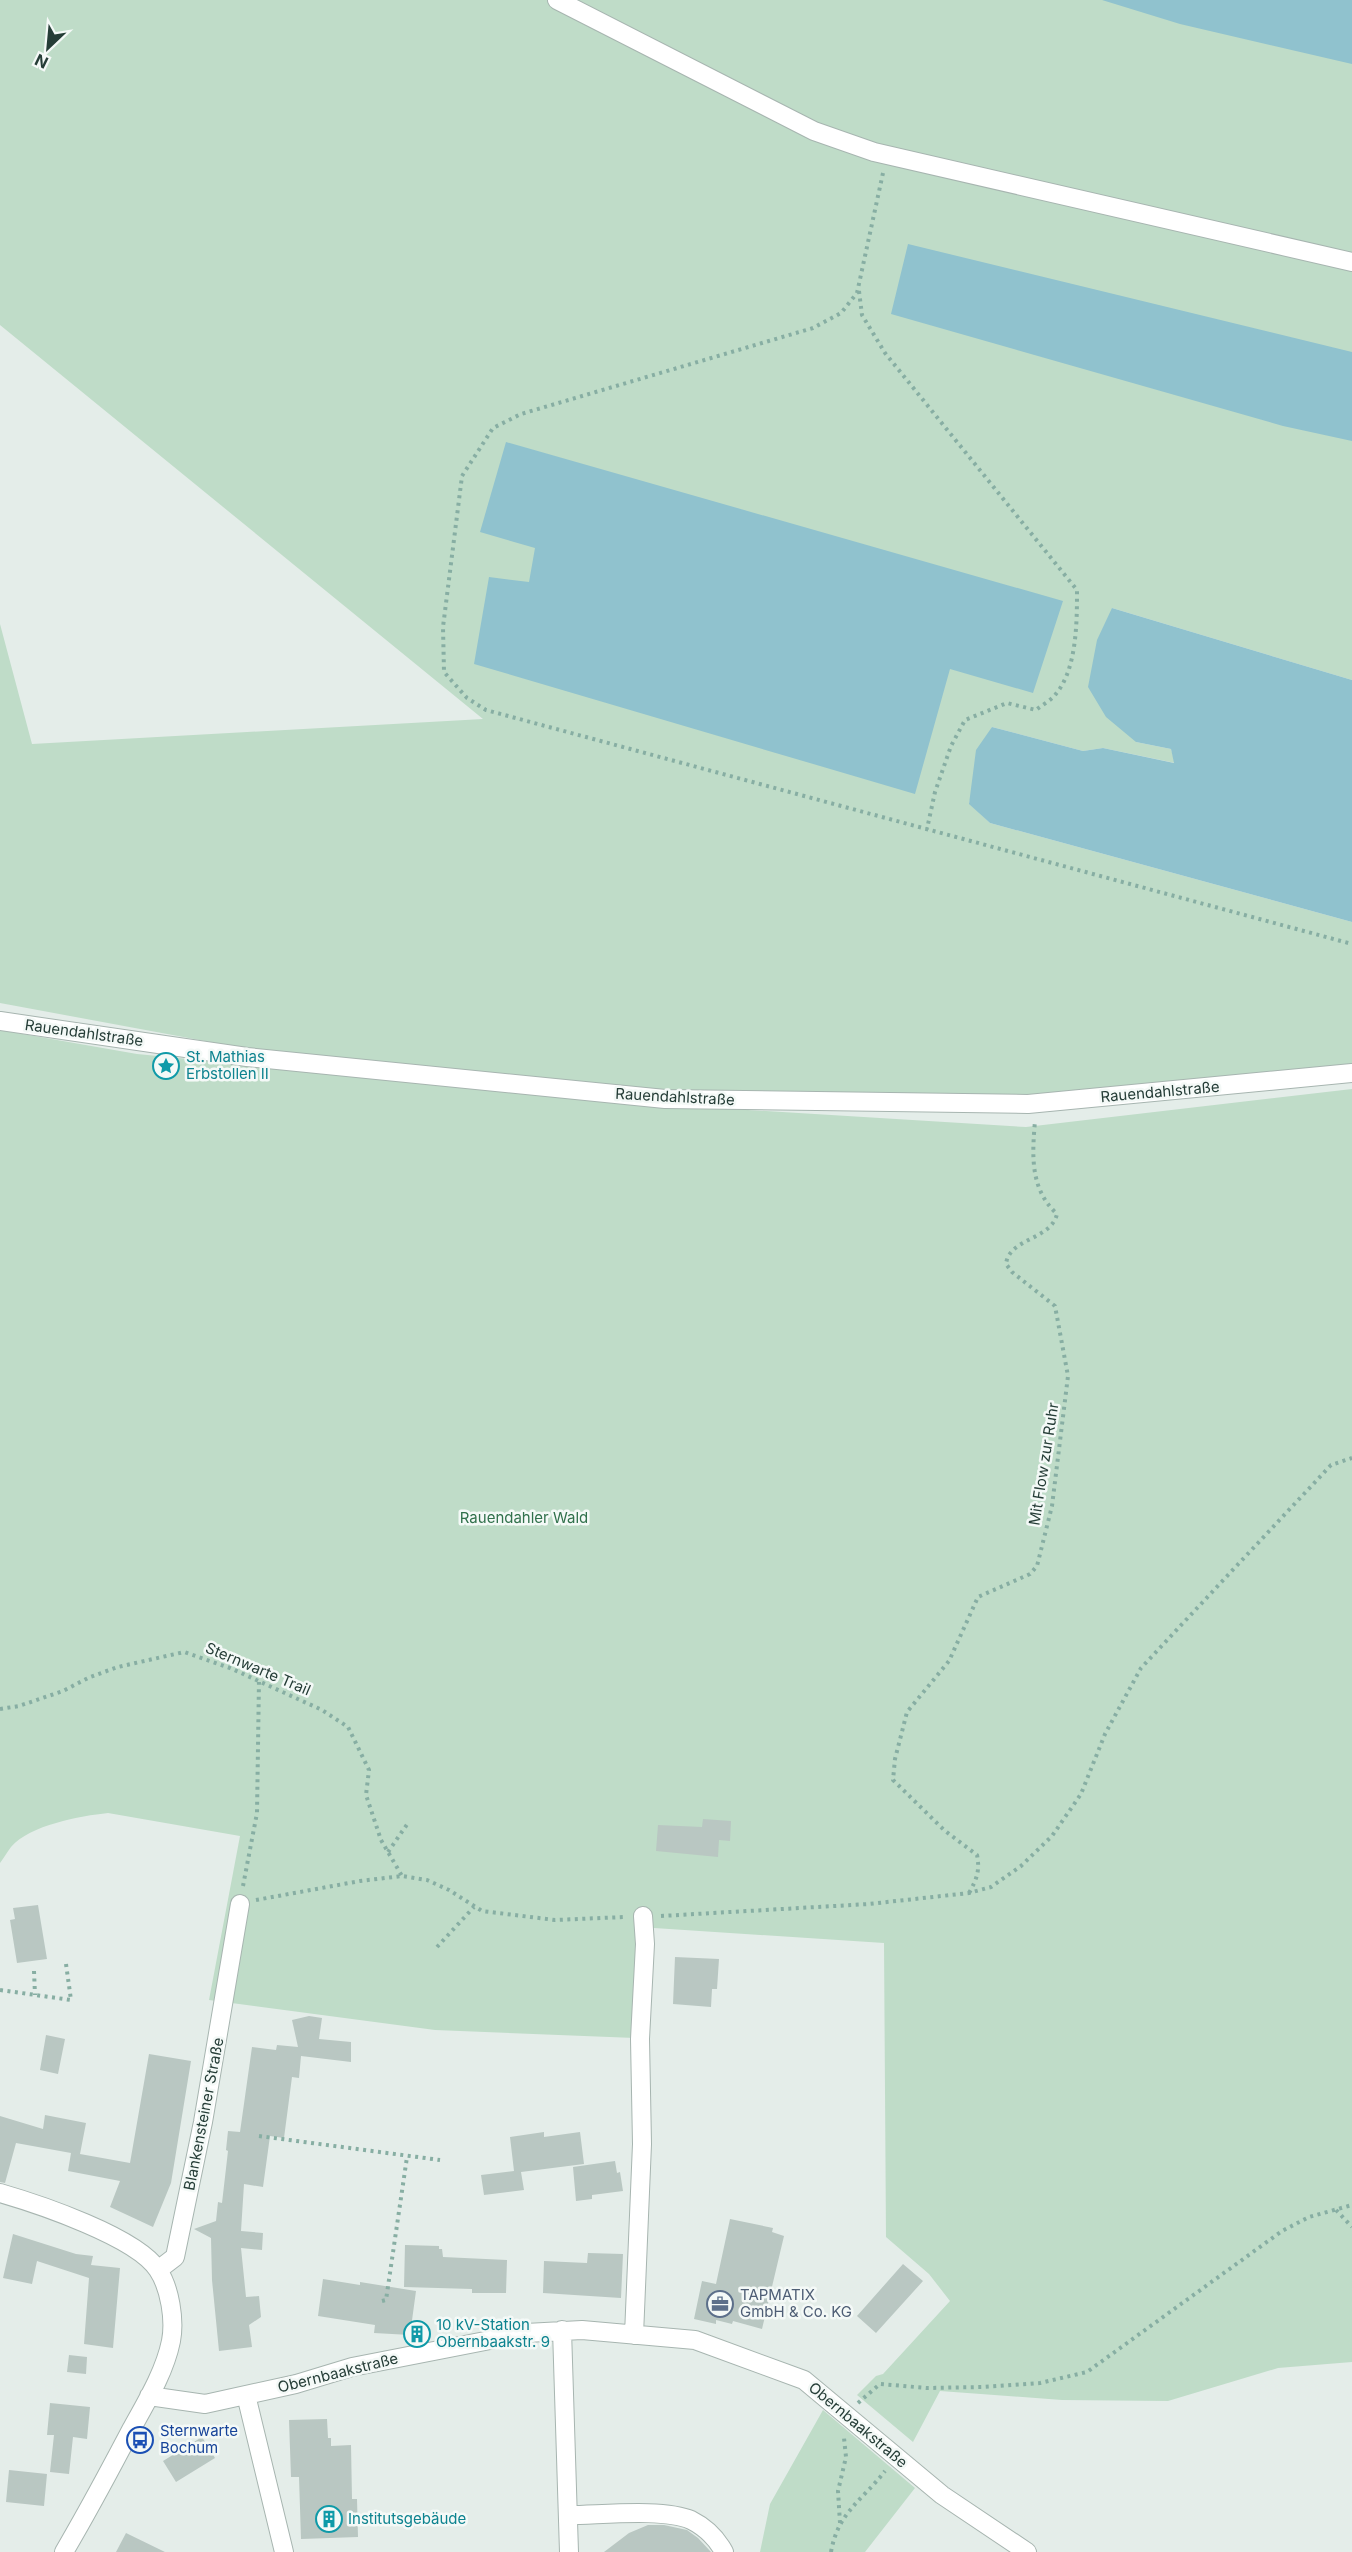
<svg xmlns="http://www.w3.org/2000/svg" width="1352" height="2552" viewBox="0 0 1352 2552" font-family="Inter,sans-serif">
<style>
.green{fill:#bfdcc8}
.water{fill:#90c2ce}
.building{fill:#b9c7c2}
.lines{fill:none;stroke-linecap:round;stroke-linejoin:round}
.minor-casing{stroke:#a7b5b0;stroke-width:20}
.path{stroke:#87aea3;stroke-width:4;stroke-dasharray:3 4.5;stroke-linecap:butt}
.minor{stroke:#fff;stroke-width:18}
.labels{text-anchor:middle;stroke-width:5;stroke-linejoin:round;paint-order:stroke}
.street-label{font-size:15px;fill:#253d37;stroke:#f4f9f7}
.culture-label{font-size:15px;fill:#0d838f;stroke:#f4f9f7;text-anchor:start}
.park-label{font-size:15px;fill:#31714c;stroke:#f4f9f7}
.service-label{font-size:15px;fill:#4e5e75;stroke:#f4f9f7;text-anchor:start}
.transit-label{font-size:15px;fill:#164399;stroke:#f4f9f7;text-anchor:start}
</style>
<rect width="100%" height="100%" fill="#e4ede9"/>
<path class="green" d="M0,0H1352V680L1112,608L1136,742L1171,749L1175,763L1103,748L1083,751L992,727L969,803L990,823L1352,922V1065L1026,1097L658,1090L248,1049L0,1003V624L32,744L483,719L0,325Z
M0,1030L137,1054L666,1105L1026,1127L1352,1089V2362L1278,2368L1168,2401L1062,2400L940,2391L913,2442L857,2395L876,2376L883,2374L950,2301L929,2274L886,2237L884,1943L639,1927L635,2038L435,2030L209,2000L240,1836L108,1813C80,1816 30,1825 11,1847C7,1852 4,1858 0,1863Z
M823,2410L915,2488L865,2552H760L770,2504Z"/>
<path class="water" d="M1102,0H1352V64L1180,24Z
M908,244L1352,352V441L1283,426L891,314Z
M506,442L1063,601L1033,693L950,669L915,794L474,664L489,577L529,582L535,548L480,532Z
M1112,608L1352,680V922L990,823L969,804L976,750L992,727L1083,751L1103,748L1174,763L1171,749L1136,742L1106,717L1088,687L1097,640Z"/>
<path class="building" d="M703,1819L731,1821L730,1841L719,1840L718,1857L656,1851L658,1825L702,1827Z
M38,1905L47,1959L17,1963L10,1920L15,1919L13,1908Z
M675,1957L719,1959L717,1989H712L711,2007L673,2004Z
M309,2016L322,2018L319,2039L351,2042V2062L301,2056L299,2078L292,2077L284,2138L270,2136L263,2187L244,2184L241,2231L263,2233L262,2250L241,2248L246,2297L259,2296L261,2317L249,2325L252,2347L219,2351L212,2280L211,2238L194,2229L216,2221L218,2202L222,2203L228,2151L226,2150L228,2131L240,2132L252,2047L276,2050L277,2045L298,2047L292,2020Z
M46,2035L65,2039L58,2074L40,2070Z
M149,2054L191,2061L171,2183L153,2227L110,2207L120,2181L68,2171L71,2153L16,2143L5,2183L0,2182V2116L43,2129L45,2115L86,2123L80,2154L130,2163Z
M544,2132V2137L580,2132L584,2164L521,2172L524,2190L484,2195L481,2175L514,2171L510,2137Z
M615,2161L617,2173L620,2172L623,2191L592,2195V2199L576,2201L573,2167Z
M730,2219L773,2228L772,2232L784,2236L762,2329L733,2321L732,2324L716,2320V2324L694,2319L702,2281L716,2284Z
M13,2234L76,2254L93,2256L91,2265L120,2268L113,2348L84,2344L89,2278L37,2261L32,2284L3,2278Z
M405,2245L439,2246V2249H442L443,2257L507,2260L506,2293H472V2289L404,2287Z
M588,2253L623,2254L621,2298L543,2293L544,2261L587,2263Z
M903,2264L923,2281L876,2333L857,2316Z
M323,2279L360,2285V2282L416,2291L410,2335L374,2333L375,2325L318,2316Z
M69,2355L87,2357L86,2374L67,2372Z
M50,2403L90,2407L87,2439L73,2437L69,2474L50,2472L54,2435H47Z
M327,2419L328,2438H331V2446L351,2445L352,2499H357L358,2537L301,2539L299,2477H291L289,2420Z
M202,2437L215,2458L176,2482L163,2461Z
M9,2470L47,2474L44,2506L6,2502Z
M648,2525H664L687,2530L698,2538L711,2552H604L629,2533Z
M126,2533L165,2552H116Z"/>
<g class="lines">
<defs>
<path id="minor" d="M557,0L814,131L874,152L1352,262
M0,1021L247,1057L665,1099L1028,1104L1352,1073
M0,2193C38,2204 137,2237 158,2270C170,2288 175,2320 171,2341C165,2371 147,2401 132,2428C110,2470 88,2511 64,2552
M158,2270L175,2257L203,2122L240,1904
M562,2330L569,2552
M634,2335L642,2144L640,2039L645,1944L643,1916
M246,2395L284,2552
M149,2396L205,2404L296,2384L352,2367L526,2333L582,2330L695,2340L804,2380L942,2495L1027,2552
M569,2515C600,2515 664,2508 691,2520C705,2527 717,2539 724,2552"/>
</defs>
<use href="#minor" class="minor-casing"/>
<path class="path" d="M883,173L857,293L841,313L813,328L521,414L493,428L462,476L443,627L444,672L467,698L486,710L1352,944
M859,291L862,315L885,353L1077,590C1077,622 1077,670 1055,695C1050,701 1042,705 1036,710L1007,703L965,720L951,746L935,792L927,829
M0,1709L19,1706L63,1691L90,1677L118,1667L184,1652L230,1668L322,1710L348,1727L369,1770L366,1795L381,1840L402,1876
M388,1852L408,1823
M243,1886L257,1813L259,1680
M969,1893C977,1879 980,1870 977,1855L944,1830L893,1780L895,1759L907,1712L949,1661L978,1597L1030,1574L1037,1566L1052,1506L1068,1376L1055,1306L1012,1272L1006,1264C1009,1238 1051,1240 1057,1214C1030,1189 1032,1156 1035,1121
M256,1900L360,1881L402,1876L427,1880L449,1890L482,1911L555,1920L624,1917
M661,1916L869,1904L969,1893L991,1887L1021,1866L1052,1836L1081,1794L1105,1734L1141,1668L1331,1465L1352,1458
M437,1947L474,1907
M34,1971L35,1995
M0,1990L71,2000L66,1964
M259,2136L440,2160
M1336,2210L1352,2227
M382,2301L386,2300L407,2157
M858,2403L880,2384L927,2388L983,2387L1040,2383L1087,2372L1282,2231L1309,2217L1352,2205
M840,2523L838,2491L846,2457L844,2438
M831,2552C838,2512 862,2501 885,2471"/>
<use href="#minor" class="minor"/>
</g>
<defs>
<symbol id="sight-ring" viewBox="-11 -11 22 22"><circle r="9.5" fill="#f4f9f7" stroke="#0f9aa8" stroke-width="1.5"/><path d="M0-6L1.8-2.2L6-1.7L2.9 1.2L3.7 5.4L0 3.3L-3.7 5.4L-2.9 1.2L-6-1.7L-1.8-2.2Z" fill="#0f9aa8"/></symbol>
<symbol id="office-ring" viewBox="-11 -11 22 22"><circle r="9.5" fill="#f4f9f7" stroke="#5c6f8a" stroke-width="1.5"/><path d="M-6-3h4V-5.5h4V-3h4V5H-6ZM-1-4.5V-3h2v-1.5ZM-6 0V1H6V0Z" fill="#5c6f8a"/></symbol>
<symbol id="building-ring" viewBox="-11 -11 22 22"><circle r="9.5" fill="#f4f9f7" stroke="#0f9aa8" stroke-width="1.5"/><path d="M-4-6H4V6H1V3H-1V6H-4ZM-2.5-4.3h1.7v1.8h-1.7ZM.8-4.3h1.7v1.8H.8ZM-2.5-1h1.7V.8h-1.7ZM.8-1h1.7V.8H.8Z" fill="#0f9aa8"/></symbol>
<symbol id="bus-ring" viewBox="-11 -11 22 22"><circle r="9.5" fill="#f4f9f7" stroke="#1a4fb4" stroke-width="1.5"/><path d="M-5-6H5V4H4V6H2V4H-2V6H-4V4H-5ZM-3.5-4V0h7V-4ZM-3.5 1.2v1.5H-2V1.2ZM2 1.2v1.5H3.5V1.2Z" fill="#1a4fb4"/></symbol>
</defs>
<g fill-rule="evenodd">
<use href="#sight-ring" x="151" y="1051" width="30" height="30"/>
<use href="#office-ring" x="705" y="2289" width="30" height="30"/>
<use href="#building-ring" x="402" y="2319" width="30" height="30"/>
<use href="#bus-ring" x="125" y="2425" width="30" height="30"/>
<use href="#building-ring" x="314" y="2504" width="30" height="30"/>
</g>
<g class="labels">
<g class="street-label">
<text transform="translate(84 1033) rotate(8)" y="5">Rauendahlstraße</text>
<text transform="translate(1160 1092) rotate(-5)" y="5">Rauendahlstraße</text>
<text transform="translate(675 1097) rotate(3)" y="5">Rauendahlstraße</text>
<text transform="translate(1044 1464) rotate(-81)" y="5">Mit Flow zur Ruhr</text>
<text transform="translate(258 1669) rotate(23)" y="5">Sternwarte Trail</text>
<text transform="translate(204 2114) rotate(-79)" y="5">Blankensteiner Straße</text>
<text transform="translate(338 2373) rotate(-14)" y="5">Obernbaakstraße</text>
<text transform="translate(858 2425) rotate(40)" y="5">Obernbaakstraße</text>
</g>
<g class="culture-label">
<text x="186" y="1062">St. Mathias<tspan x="186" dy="17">Erbstollen II</tspan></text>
<text x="436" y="2330">10 kV-Station<tspan x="436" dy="17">Obernbaakstr. 9</tspan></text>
<text x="348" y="2524">Institutsgebäude</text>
</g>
<g class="park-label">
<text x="524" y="1523">Rauendahler Wald</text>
</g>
<g class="service-label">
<text x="740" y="2300">TAPMATIX<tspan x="740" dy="17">GmbH &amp; Co. KG</tspan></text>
</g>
<g class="transit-label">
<text x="160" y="2436">Sternwarte<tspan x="160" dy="17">Bochum</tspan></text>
</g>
</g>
<g transform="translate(48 48) rotate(206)" stroke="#f4f9f7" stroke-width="4.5" paint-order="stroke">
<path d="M0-4.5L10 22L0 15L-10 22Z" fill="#253d37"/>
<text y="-9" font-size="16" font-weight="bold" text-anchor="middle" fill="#253d37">N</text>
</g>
</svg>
